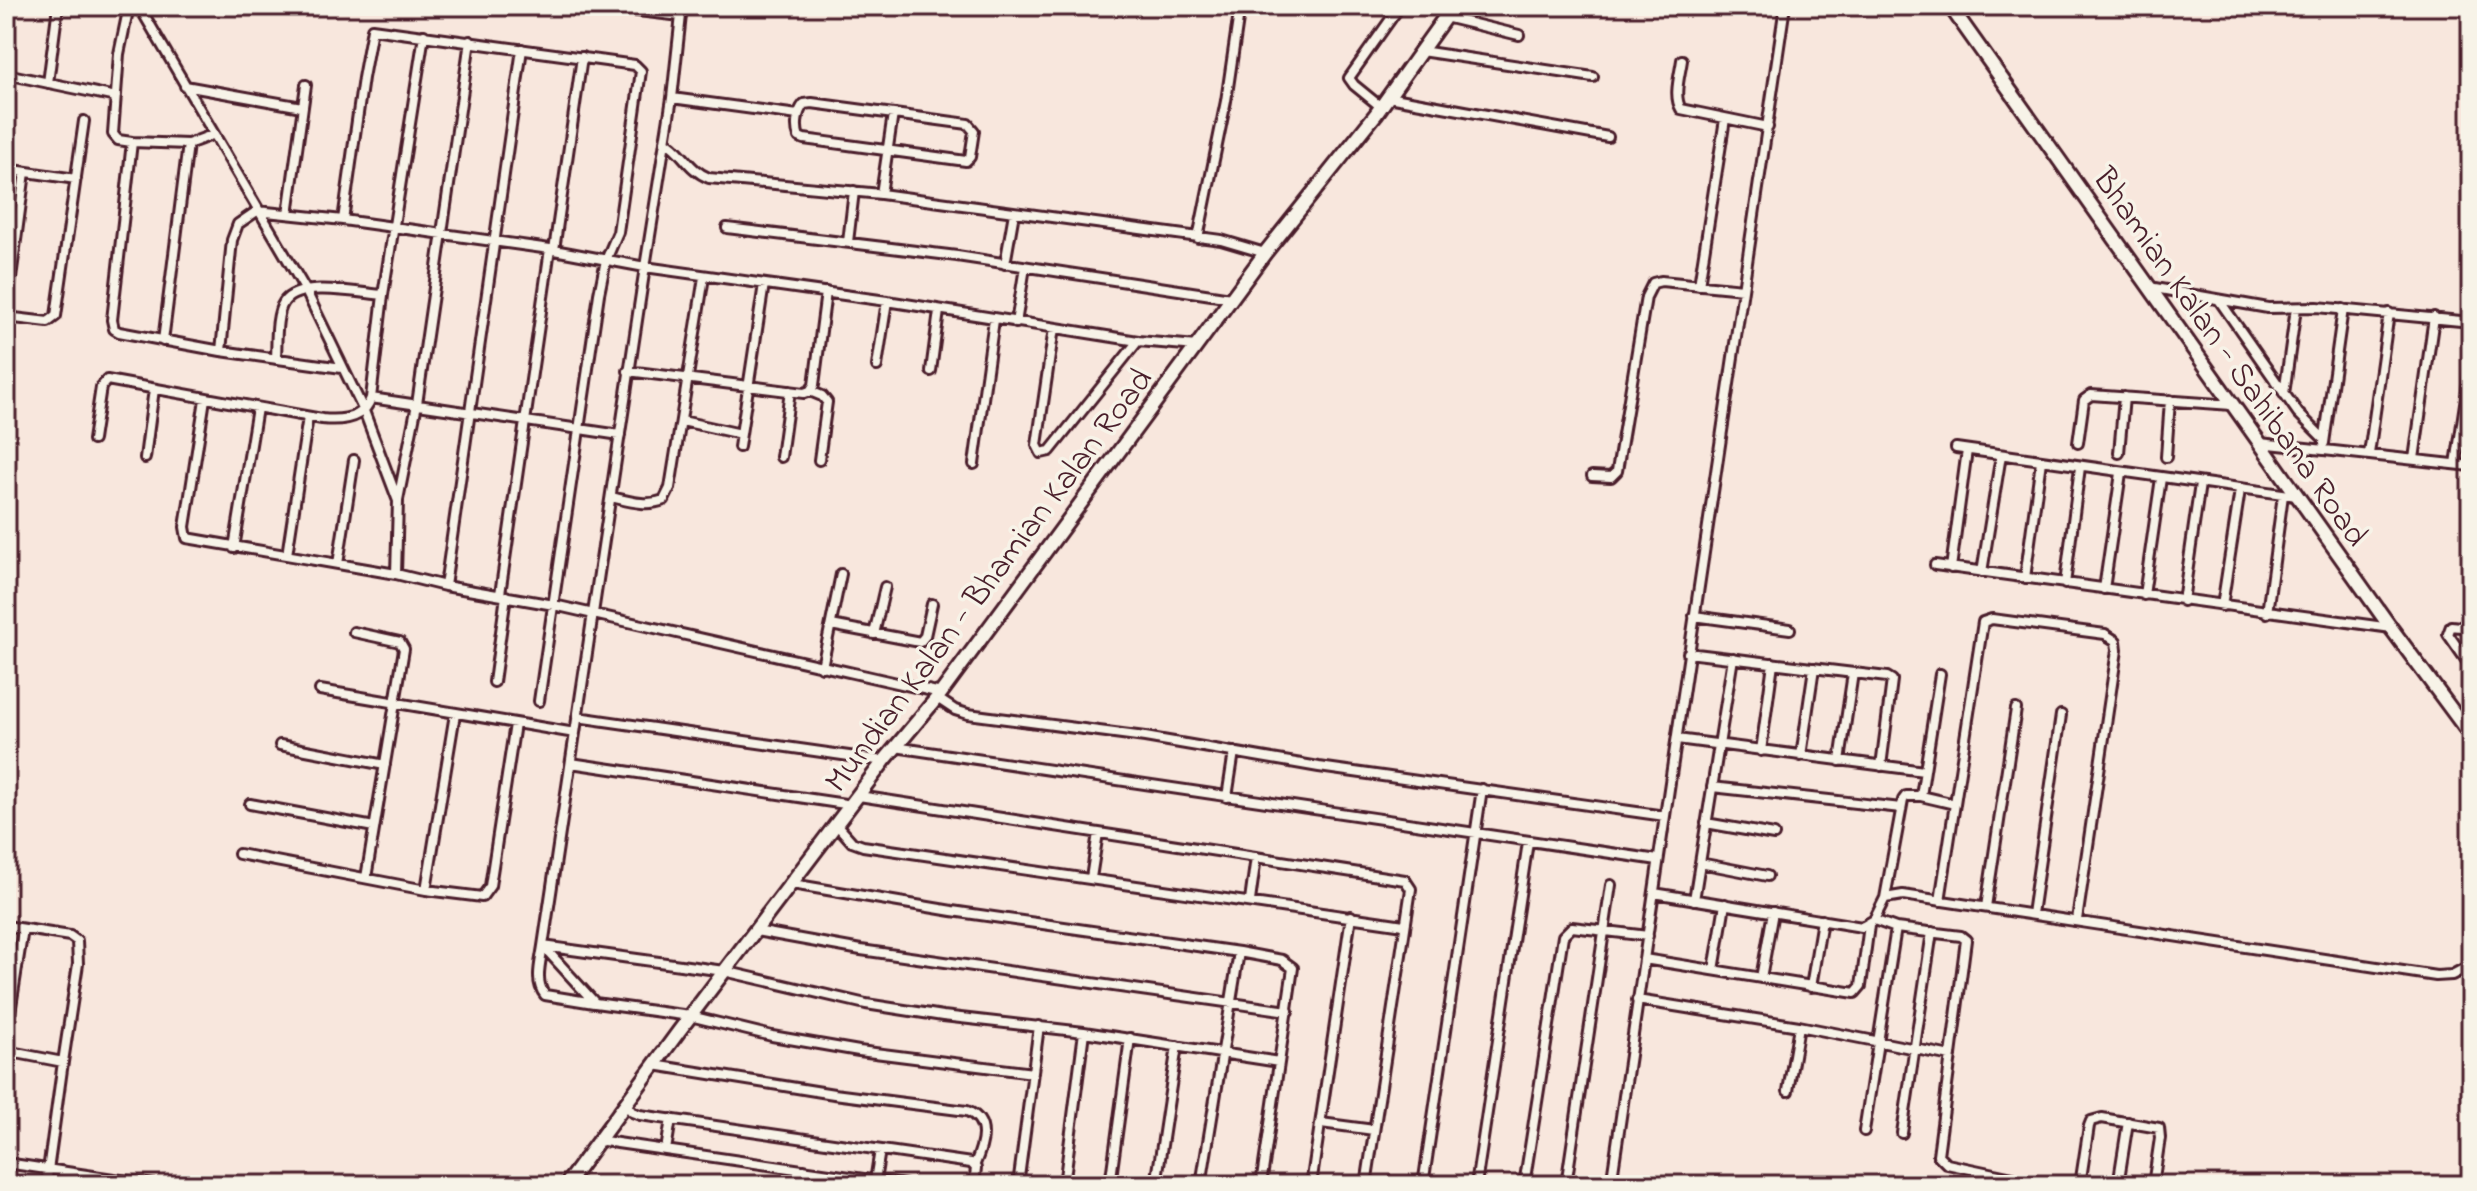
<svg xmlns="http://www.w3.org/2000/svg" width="2477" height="1191" viewBox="0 0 2477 1191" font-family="'Indie Flower',sans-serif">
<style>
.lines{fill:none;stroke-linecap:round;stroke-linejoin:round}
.street-casing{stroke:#4a1f2b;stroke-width:14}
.secondary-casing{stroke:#4a1f2b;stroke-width:18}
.street{stroke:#f7f3e8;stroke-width:8}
.secondary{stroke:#f7f3e8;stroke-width:12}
.labels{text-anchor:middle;stroke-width:7;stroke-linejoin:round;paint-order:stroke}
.street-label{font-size:34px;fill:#4a1f2b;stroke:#f7f3e8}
</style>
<rect width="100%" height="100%" fill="#f8e7dd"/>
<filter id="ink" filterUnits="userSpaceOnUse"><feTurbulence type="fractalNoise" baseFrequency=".0125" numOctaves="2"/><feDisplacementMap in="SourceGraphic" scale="16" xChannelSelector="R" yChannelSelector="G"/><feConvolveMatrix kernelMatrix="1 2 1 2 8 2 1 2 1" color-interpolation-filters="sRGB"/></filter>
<g filter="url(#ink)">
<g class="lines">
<defs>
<path id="street" d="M129,6L119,54L113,134L118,140L132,142L112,320L114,329L119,332L221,351L342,368
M139,6L305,289L364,411L398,501L396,574L445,586L554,605L941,693
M595,6L681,16
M682,6L672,98L645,267L887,301L1138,341L1197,346
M1445,17L1519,35
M1421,51L1593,77
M1682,60C1680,75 1673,96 1681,109L1768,127
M6,74L116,97
M48,83L58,6
M185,86L302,107
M1388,97L1608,137
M672,98L798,115
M812,103L968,124L974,131L970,157L966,161L804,139L799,137C795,127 797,112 804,104Z
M1381,107L1354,85L1349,78L1400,6
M665,141C683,151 688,170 709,178L881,194L1221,240L1265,253
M132,142L188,144L212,135
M6,169L76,179
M881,194L893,114
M288,214L306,85
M727,228L957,256L1231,298
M1198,238L1226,101L1240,6
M848,242L854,191
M554,250L582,57
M1005,264L1014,213
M1699,285L1725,119
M2149,287L2268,308L2317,307L2471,322
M2219,300L2298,413L2324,439
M6,316L25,172
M6,317L48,322L56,316L84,121
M1016,323L1025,267
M1054,328L1037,445L1041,453L1050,451L1138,341
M163,341L188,144
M221,351L232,240L238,224L257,211L343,220
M276,359C277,343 275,315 284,302C299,280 359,293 383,295
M877,366L887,301
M628,371L804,393L810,391L814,385L826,292
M931,371L939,311
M810,391L822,396L827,402L819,460
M2284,394L2296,308
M371,398L620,435
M205,399L185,527L187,538L396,574
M682,421L741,434
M93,440L101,387L107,380L322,419C342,421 364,419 371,398L383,295L424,35
M2078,443L2084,400L2091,395L2232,405
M2260,443L2471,466
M2324,443L2343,309
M739,447L764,284
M1956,448L2297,496
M2119,453L2124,397
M2369,454L2389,313
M781,457L790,391
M2166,457L2170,400
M145,458L154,389
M2414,459L2434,317
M974,464L994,320
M2456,464L2471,363
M1592,476L1611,477L1617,471L1646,297L1653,283L1661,281L1743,289
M611,497C629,501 646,507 664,500L670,488L704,277
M398,500L417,404L470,41
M234,548L257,408
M287,555L308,417
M338,564L354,460
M1935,565L2391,628
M1951,568L1967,450
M1982,572L2001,455
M2025,578L2041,461
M2065,584L2080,467
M445,586L522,49
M2104,589L2121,473
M500,594L550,249
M2144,595L2161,478
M2183,601L2200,484
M2222,606L2240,490
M2267,613L2283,495
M1694,616L1790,629
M831,625L920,642L925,636L932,604
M2471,628L2451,626L2448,634L2471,667
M354,632L400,642L404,649L366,878
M874,634L885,587
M1688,653L1887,677L1892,680L1881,766
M822,667L841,574
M494,682L506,596
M320,690L575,733
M937,698L955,710L968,714L1145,737L1319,767L1665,816L1611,1185
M539,701L599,294L606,260L618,232L641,71L635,65L372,29L363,78L343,220L550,249L554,250L645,267L543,946L595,1003L690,1016L772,1036L859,1051L1033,1073
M577,717L884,761
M1677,739L1924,771
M280,745L385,765
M895,747L1658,860
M1761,751L1773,663
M1801,756L1814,668
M1840,761L1853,673
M571,763L852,805
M1712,787L1901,808
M859,796L1405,880L1411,889L1366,1185
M1921,796L1940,674
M1227,797L1234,752
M250,804L374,827
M1665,816L1785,6
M1706,823L1774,835
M837,825L852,842L863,846L1404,925
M239,854L426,890L482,897L490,886L515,724
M1700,863L1767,876
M1091,878L1098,833
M792,884L952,911L1239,952L1201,1185
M426,890L455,714
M1654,893L1862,927L1874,920L1885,898L1903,895L2436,976L2452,975L2471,965
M1885,898L1903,800L1906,796H1921L1955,804
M1694,900L1733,658
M1250,901L1256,857
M1940,901L1983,622L1992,619L2105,634L2116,641L2117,650L2077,920
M1986,907L2016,709
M2032,914L2061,715
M1874,920L1896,928L1961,936L1966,940L1938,1155L1947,1164L2013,1178
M6,926L70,936L77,941L78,964L63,1062
M756,931L861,950L1288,1011
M1239,952L1282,960L1293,968L1261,1185
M1644,959L1855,993L1861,986L1869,925
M1714,970L1725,904
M1761,978L1773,912
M1811,987L1822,920
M1637,1000L1799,1026L1951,1056
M594,1003L545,995C534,982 541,961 543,946L724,971L866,1004L943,1016L1084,1032L1279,1062
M6,1039L23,929
M6,1051L63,1062L46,1185
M654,1065L834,1094L967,1111C991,1121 983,1145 975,1164
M1788,1091L1799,1026
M625,1103L632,1112L640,1115L971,1163L976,1168L974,1185
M1321,1123L1374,1130
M1864,1131L1896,928
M1902,1133L1932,932
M597,1140L905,1185
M666,1150L671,1119
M6,1163L154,1185
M875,1181L880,1150
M802,1185L804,1170
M1018,1185L1039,1026
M1064,1185L1084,1032
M1110,1185L1130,1038
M1156,1185L1177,1046
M1311,1185L1351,916
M1423,1185L1482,789
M1476,1185L1528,842
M1524,1185L1563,936L1572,927L1648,936
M1566,1185L1611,885
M2080,1185L2089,1126L2091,1121L2102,1118L2159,1128L2160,1138L2153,1185
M2118,1185L2128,1122"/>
<path id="secondary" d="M1950,6L2391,628L2471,736
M566,1185L679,1031L884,761L941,693L1265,253L1376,114L1453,6"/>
</defs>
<use href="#street" class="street-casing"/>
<use href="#secondary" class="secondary-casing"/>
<use href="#street" class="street"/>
<use href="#secondary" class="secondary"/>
</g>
</g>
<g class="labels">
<g class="street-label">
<text transform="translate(2232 356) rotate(55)" y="12">Bhamian Kalan - Sahibana Road</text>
<text transform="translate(987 579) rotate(-53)" y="12">Mundian Kalan - Bhamian Kalan Road</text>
</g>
</g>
<rect width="2477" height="1191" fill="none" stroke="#f7f3e8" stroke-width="32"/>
<rect x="16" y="16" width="2445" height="1159" fill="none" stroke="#4a1f2b" stroke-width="3" filter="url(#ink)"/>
</svg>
